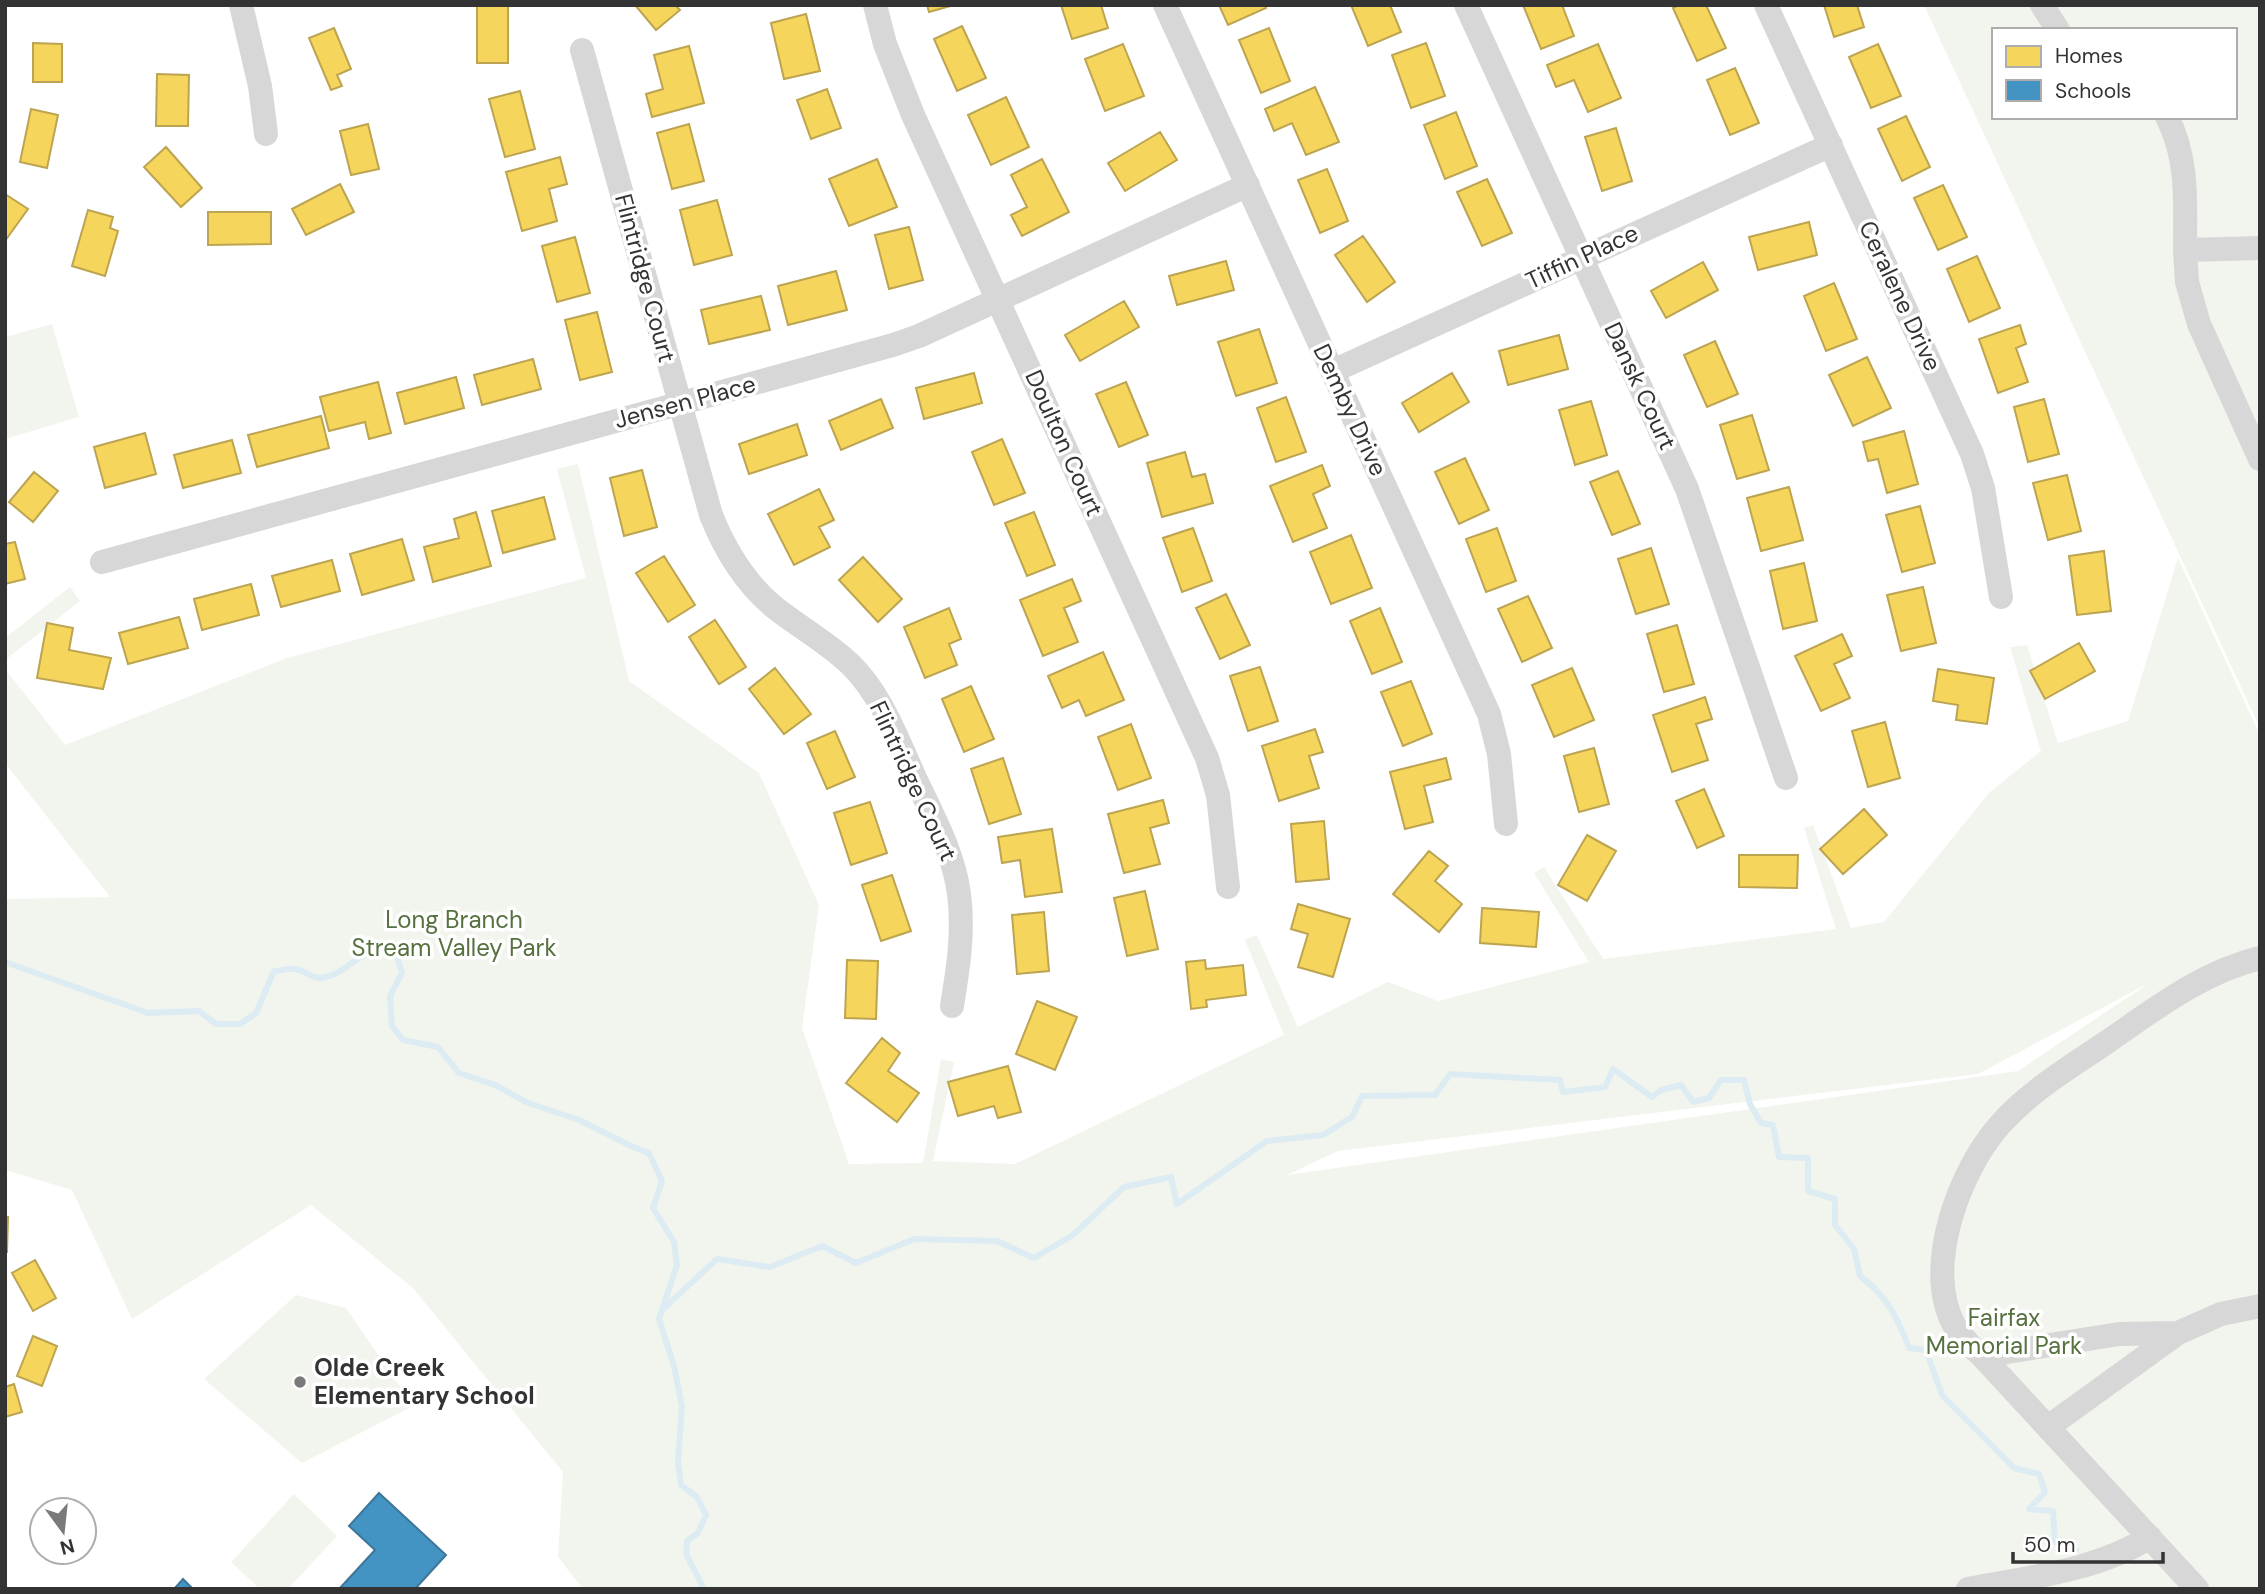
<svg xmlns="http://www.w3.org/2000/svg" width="2265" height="1594" viewBox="0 0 2265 1594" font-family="'DM Sans',sans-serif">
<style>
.green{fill:#f1f5ed;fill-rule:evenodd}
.homes{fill:#f6d55c;stroke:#bca450;stroke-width:2}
.schools{fill:#4393c3;stroke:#3e7698;stroke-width:2}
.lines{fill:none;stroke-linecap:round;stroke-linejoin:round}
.stream{stroke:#ddebf3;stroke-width:6}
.minor{stroke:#d7d7d7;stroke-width:24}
.poi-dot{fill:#7a7a7a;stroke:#fff;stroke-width:2.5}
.labels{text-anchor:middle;stroke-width:7;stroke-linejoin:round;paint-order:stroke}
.street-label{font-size:24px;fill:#333;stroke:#fff}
.park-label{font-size:24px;fill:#56703f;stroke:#fff}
.poi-label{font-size:24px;font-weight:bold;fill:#333;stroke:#fff;text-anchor:start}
</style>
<rect width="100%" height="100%" fill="#fff"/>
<path class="green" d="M1924,5H2260V728ZM1994,30H2235V117H1994Z
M52,324L79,417L5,439V337Z
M578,464L629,681L759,773L819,905L802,1028L849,1164L923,1163L941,1059L954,1062L933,1161L1015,1164L1284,1035L1245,940L1257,935L1298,1027L1388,982L1438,1001L1589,962L1534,873L1544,867L1603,959L1836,929L1804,828L1813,825L1851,928L1884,922L1990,792L2041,751L2010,647L2027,645L2058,743L2128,721L2178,558L2260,735V1589H583L558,1557L563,1472L413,1288L311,1205L132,1319L72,1190L5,1170V899L110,897L5,763V669L65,745L287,658L586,578L557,469ZM2149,983L2018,1071L1287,1175L1338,1151L1978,1074Z
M70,587L80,601L5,660V638Z
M296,1295L346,1308L413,1406L302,1463L204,1379Z
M294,1494L337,1536L288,1589H260L231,1562Z"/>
<path class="homes" d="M477,5H508V63H477Z
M635,5H675L680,10L656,30Z
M927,5H954L929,12Z
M1061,5H1101L1108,28L1072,39Z
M1219,5H1265L1266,8L1228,25Z
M1351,5H1390L1401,32L1368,46Z
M1523,5H1562L1574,36L1541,49Z
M1679,5H1706L1726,48L1697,61L1673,8Z
M1824,5H1857L1864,27L1834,37Z
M806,14L820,71L784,79L771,23Z
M962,26L986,78L957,91L934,39Z
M334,28L351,69L337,75L342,86L331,90L309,38Z
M1269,28L1290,81L1261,93L1239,40Z
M33,43L62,44V82H33Z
M1426,43L1445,96L1411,108L1392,55Z
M1123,44L1144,96L1105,111L1085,59Z
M1598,44L1621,98L1588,112L1574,80L1556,87L1547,65Z
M1878,44L1901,96L1871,108L1849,57Z
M689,46L704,103L652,117L646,94L663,89L654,55Z
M1735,68L1759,123L1730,135L1707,80Z
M157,74L189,75L188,126H156Z
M1315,87L1339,142L1306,155L1292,123L1274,131L1265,109Z
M827,89L841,128L811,139L797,100Z
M520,91L535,149L505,157L489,99Z
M1006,97L1029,147L991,165L968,115Z
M31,109L58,115L47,168L20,162Z
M1456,112L1477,166L1445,179L1424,125Z
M1906,116L1930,167L1902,181L1878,129Z
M368,124L379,169L351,175L340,131Z
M689,124L704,181L672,189L657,133Z
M1616,128L1632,181L1602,191L1585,137Z
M1160,132L1177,160L1125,191L1108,163Z
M166,147L202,188L181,207L144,167Z
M560,157L567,184L549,189L557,221L522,231L506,172Z
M877,159L897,207L849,226L829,179Z
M1042,159L1069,212L1022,236L1011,215L1027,207L1011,175Z
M1327,169L1348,221L1320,233L1298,180Z
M1487,179L1512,233L1482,246L1457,192Z
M340,184L354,212L306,235L292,209Z
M1943,185L1967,237L1938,250L1914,198Z
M5,194L28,209L5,241Z
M717,200L732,255L694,265L680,210Z
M88,210L113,217L110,228L118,231L105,276L72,266Z
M208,212H271V244L208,245Z
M1809,222L1817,255L1758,270L1749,237Z
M909,227L923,280L889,289L875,235Z
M1363,236L1395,282L1367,302L1335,255Z
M575,237L590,293L557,302L542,246Z
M1977,256L2000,308L1969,322L1947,269Z
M1226,261L1234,290L1177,305L1169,276Z
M1703,262L1718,290L1666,318L1651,291Z
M836,271L847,310L788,325L778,286Z
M1834,283L1857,339L1826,351L1804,296Z
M761,296L770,330L709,344L701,310Z
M1124,301L1139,327L1080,361L1065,335Z
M597,312L612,372L580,380L565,320Z
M2020,325L2026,344L2016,348L2028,382L1998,393L1979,339Z
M1259,329L1277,383L1236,396L1218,342Z
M1559,335L1568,369L1508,385L1499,351Z
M1715,341L1738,394L1707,407L1684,355Z
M1867,357L1891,408L1853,426L1829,375Z
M533,359L541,389L482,405L474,375Z
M974,373L982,403L924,419L916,388Z
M1452,373L1469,402L1419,432L1402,403Z
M456,377L464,408L405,424L397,393Z
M378,382L391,433L369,439L365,422L329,431L320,397Z
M1126,382L1148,435L1119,447L1096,394Z
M1286,397L1306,452L1276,462L1257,408Z
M881,399L893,428L841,450L829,421Z
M2044,399L2059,454L2028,462L2014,407Z
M1591,401L1607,455L1575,465L1559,410Z
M1752,415L1769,470L1737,479L1720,425Z
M321,416L329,448L257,467L248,435Z
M797,424L807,455L749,474L739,444Z
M1904,431L1918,484L1887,493L1878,459L1868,461L1863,442Z
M145,433L156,474L105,488L94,447Z
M1002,439L1025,493L994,505L972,452Z
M232,440L241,473L183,488L174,455Z
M1185,452L1192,477L1205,474L1213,503L1162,517L1147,463Z
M1465,458L1489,510L1459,524L1435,472Z
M1322,465L1330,486L1313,494L1327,528L1293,542L1270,486Z
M642,470L657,527L624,536L610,478Z
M1618,471L1640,524L1612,535L1590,482Z
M34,472L58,491L33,522L9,502Z
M2067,475L2081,531L2048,540L2033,483Z
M1789,487L1803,540L1761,551L1747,498Z
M819,489L834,520L819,527L830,547L794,565L768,514Z
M544,497L555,539L503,553L492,511Z
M1920,506L1935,563L1902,572L1886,515Z
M476,512L491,566L433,582L424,547L459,538L454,519Z
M1034,512L1055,565L1027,576L1005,523Z
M1193,528L1212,581L1182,592L1163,538Z
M1497,528L1516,581L1486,592L1466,539Z
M1351,535L1372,588L1331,604L1310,552Z
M402,539L414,580L362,595L350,554Z
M15,542L25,579L5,584V544Z
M1651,548L1669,604L1636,614L1618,559Z
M2104,551L2111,611L2077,615L2069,556Z
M664,556L695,605L668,622L636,573Z
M863,557L902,599L878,622L839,580Z
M332,560L340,591L281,607L272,576Z
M1804,563L1817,621L1783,629L1770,571Z
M1072,579L1081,601L1064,608L1078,642L1043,656L1020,600Z
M251,584L259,615L202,630L194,599Z
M1923,587L1936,643L1901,651L1887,595Z
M1226,594L1250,645L1220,659L1196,608Z
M1528,596L1552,648L1522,662L1498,609Z
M949,608L961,639L949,644L957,665L925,678L904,627Z
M1380,608L1402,662L1372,674L1350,621Z
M179,617L188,648L128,664L119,633Z
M715,620L746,667L719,684L689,637Z
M47,623L73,628L69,650L111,658L103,689L37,678Z
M1677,625L1694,684L1664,692L1647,634Z
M1842,634L1852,656L1834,664L1850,698L1821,711L1795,656Z
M2079,643L2095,671L2045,699L2030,671Z
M1103,652L1124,700L1086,716L1079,700L1062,708L1048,676Z
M1260,667L1278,721L1248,731L1230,676Z
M775,668L811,714L784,734L749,689Z
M1572,668L1594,720L1554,737L1532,685Z
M1938,669L1994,678L1987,724L1956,720L1958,705L1933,701Z
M1411,681L1432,734L1403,746L1381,692Z
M971,686L994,739L964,752L942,699Z
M1705,697L1712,719L1696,724L1708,760L1672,772L1653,715Z
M1885,722L1900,778L1868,787L1852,731Z
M1131,724L1151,778L1118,790L1098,737Z
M1315,729L1323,752L1309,756L1319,788L1279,801L1262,746Z
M835,731L855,777L827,789L807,743Z
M1594,748L1609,804L1579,812L1564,756Z
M1003,758L1021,814L989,824L971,769Z
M1446,758L1451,779L1424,786L1433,822L1405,829L1390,772Z
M1704,789L1724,836L1697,848L1676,801Z
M1163,800L1169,823L1150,828L1160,864L1124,873L1108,814Z
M870,802L887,853L851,865L834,813Z
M1864,809L1887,835L1843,874L1820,849Z
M1324,821L1329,879L1296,882L1291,824Z
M1052,829L1062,892L1025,897L1020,860L1002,863L998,837Z
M1587,835L1616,851L1587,901L1558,885Z
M1429,851L1448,866L1435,881L1462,904L1439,932L1393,894Z
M1739,855H1798L1797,888L1739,887Z
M892,875L911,931L881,941L862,885Z
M1145,891L1158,949L1127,956L1114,898Z
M1298,904L1350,919L1333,977L1298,967L1308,934L1291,929Z
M1482,908L1539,912L1536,947L1480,943Z
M1044,912L1049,971L1017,974L1012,915Z
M847,960L878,961L876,1019L845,1018Z
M1205,960L1206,969L1243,965L1246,995L1206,1000L1207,1007L1191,1009L1186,962Z
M1037,1001L1077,1017L1055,1070L1016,1054Z
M882,1038L900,1053L888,1071L919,1093L897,1122L846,1083Z
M1008,1066L1021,1112L998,1118L994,1106L958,1116L948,1082Z
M5,1217H8L7,1252H5Z
M35,1260L56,1298L33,1311L12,1273Z
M33,1336L57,1346L42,1386L17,1376Z
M14,1384L22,1412L5,1417V1387Z"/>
<path class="schools" d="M379,1493L446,1555L415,1589H339L375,1550L349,1526Z
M183,1579L193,1589H174Z"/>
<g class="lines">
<path class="stream" d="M5,962L148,1013L199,1011L216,1024H240L256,1013L274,971C280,971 289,968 295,969C305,970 311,979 321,978C355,972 352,946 396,954L402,973L390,996L392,1026L403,1040L438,1047L459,1073L495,1085L528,1103L579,1120L631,1146L649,1153L662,1181L653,1208L674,1242L677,1265L659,1319L674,1366L682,1406L678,1462L681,1485L697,1497L706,1515L698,1533L687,1541L686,1554L704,1589
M663,1309L717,1259L770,1267L822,1246L856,1263L914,1239L997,1241L1034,1258L1073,1235L1124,1187L1171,1177L1177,1204L1267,1141L1323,1135L1352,1117L1362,1096L1435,1095L1450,1074L1560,1080L1563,1092L1605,1087L1613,1069L1652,1097L1661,1090L1681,1085L1693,1102L1709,1098L1721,1080H1744L1750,1104L1761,1123L1773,1125L1779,1157L1808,1158V1191L1835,1199V1225L1854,1249L1860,1276C1888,1297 1897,1317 1909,1348L1926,1350L1942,1395L2014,1468L2039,1474L2045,1492L2029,1509L2053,1511L2055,1542L2076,1550"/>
<path class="minor" d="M241,5L260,86L266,134
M875,5L885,44L913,115L1207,758L1218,795L1228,887
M1165,5L1489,714L1499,754L1506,824
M1466,5L1687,489L1786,778
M1766,5L1972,454L1983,488L2001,597
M2042,5L2058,30
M582,50L711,515C725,550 744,582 774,607C799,627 827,642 850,664C882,695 898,741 916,780C933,816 954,854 959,894C964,932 958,969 952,1006
M2167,117C2189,159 2185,205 2185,250L2260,248
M2185,250L2187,282L2199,324L2260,459
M1333,371L1831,145
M102,562L893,345L919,336L1248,185
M1982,1356L2119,1334L2178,1333L2221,1314L2260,1306
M2048,1427L2178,1333
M1968,1589C2030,1577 2096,1571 2150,1537
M2197,1589L1982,1356C1972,1347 1961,1338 1954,1325C1923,1268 1959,1172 1998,1127C2028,1092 2069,1068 2107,1042C2155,1009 2202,972 2260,958"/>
</g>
<circle class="poi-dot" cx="300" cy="1382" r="7"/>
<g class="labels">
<g class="street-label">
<text transform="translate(1582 257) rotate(-25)" y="8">Tiffin Place</text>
<text transform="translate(645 278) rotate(75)" y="8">Flintridge Court</text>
<text transform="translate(1900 296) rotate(65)" y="8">Ceralene Drive</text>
<text transform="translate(1640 386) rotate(65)" y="8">Dansk Court</text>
<text transform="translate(685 402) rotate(-15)" y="8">Jensen Place</text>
<text transform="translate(1350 410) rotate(65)" y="8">Demby Drive</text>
<text transform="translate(1064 443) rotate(66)" y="8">Doulton Court</text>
<text transform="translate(913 781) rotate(65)" y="8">Flintridge Court</text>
</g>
<g class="park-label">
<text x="454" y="928">Long Branch<tspan x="454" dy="28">Stream Valley Park</tspan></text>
<text x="2004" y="1326">Fairfax<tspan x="2004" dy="28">Memorial Park</tspan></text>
</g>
<g class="poi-label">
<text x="314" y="1376">Olde Creek<tspan x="314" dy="28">Elementary School</tspan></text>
</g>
</g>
<rect width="2265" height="1594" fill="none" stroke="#333333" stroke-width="14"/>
<rect x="1992" y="28" width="245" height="91" fill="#ffffff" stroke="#adadad" stroke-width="2"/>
<rect x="2006" y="46" width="35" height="21" fill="#f6d55c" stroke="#adadad" stroke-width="2"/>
<text x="2055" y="63" font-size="21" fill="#333333">Homes</text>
<rect x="2006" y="80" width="35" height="21" fill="#4393c3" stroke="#adadad" stroke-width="2"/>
<text x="2055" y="98" font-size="21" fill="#333333">Schools</text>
<g transform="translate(63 1531) rotate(165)"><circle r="33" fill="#ffffff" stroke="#adadad" stroke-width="2"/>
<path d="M0-5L12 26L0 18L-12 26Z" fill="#7a7a7a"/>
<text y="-10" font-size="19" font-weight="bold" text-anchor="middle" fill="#333333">N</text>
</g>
<path d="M2013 1552v10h150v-10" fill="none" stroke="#333333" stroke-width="3.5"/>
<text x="2024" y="1552" font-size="21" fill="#333333" stroke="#ffffff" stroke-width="5" paint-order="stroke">50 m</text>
</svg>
